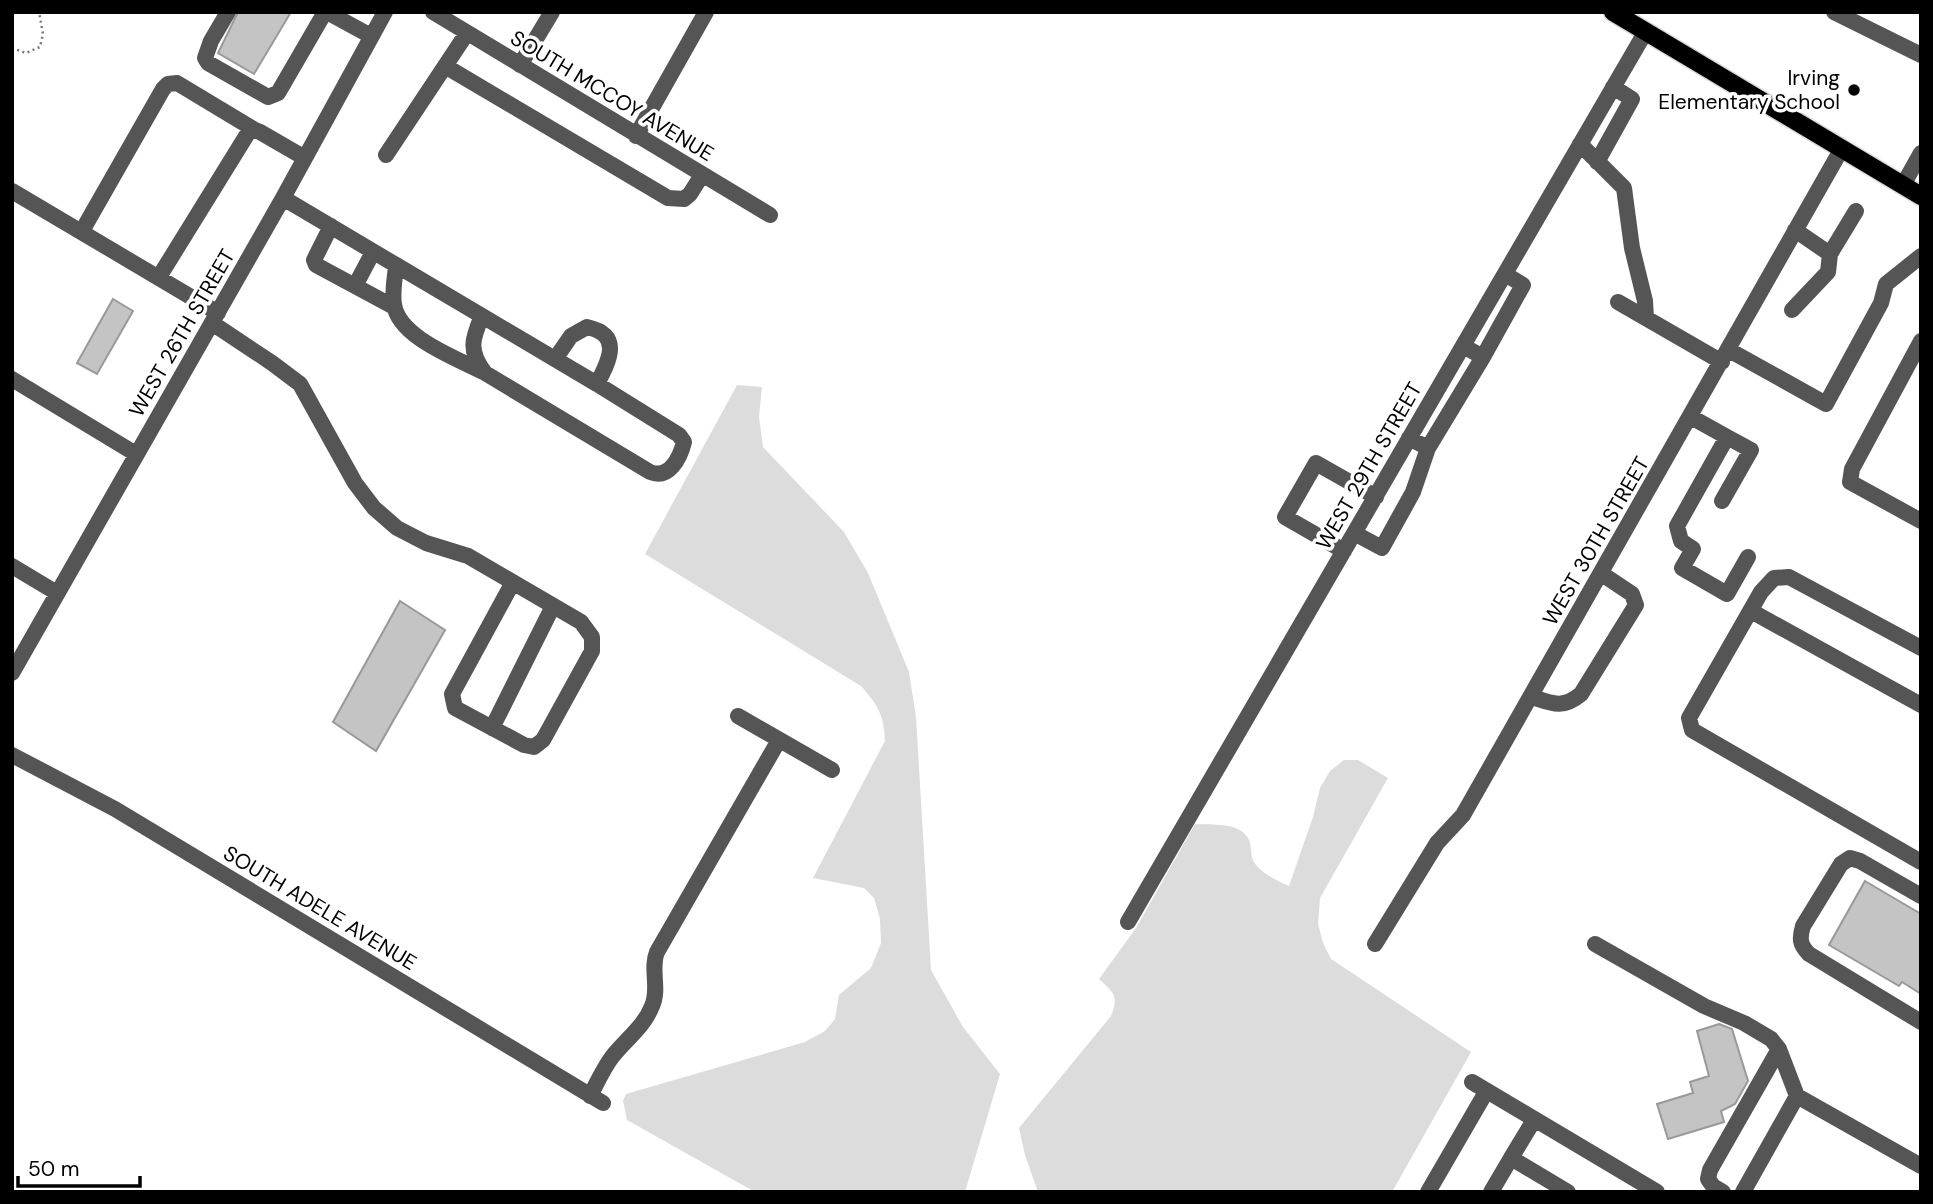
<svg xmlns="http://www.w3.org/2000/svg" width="1933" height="1204" viewBox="0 0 1933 1204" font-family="'DM Sans',sans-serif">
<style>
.green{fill:#dcdcdc}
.building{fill:#c4c4c4;stroke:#999;stroke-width:2}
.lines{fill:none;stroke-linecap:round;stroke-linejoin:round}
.major-casing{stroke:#dbdbdb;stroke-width:21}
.path{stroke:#777;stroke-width:2.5;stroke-dasharray:2 3.5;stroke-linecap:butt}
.minor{stroke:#555;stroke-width:16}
.major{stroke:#000;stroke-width:18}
.poi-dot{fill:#000;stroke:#fff;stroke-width:2.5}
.labels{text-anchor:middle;stroke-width:7;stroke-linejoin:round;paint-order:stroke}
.poi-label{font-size:21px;fill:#000;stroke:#fff;text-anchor:end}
.street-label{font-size:21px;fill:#000;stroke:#fff}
</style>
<rect width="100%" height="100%" fill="#fff"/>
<path class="green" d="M737,385L762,387L759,417L763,447L844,532L868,573L909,672L916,717L931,970L963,1027L1000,1074L965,1192H755L627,1120L623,1101L626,1094L805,1042L825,1031L835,1019L839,995L871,968L881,943L880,919L874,898L864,888L813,878L885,741C884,715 878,705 861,686L645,554Z
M1344,760H1358L1388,778L1320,898L1318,924L1323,943L1331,959L1471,1052L1392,1192H1038L1025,1155L1019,1128L1111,1016C1119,996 1114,993 1099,979L1136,928L1195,824C1211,825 1239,822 1248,838C1252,844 1250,854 1253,860C1258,872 1278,881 1289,886L1313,817L1320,788L1330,771Z"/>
<path class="building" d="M238,12H291L254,74L218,53Z
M113,299L133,311L97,374L77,363Z
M400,601L445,630L376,751L333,722Z
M1865,881L1921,914V994L1902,982L1899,986L1829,945Z
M1719,1024L1732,1029L1748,1081L1735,1104L1721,1111L1724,1122L1668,1139L1657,1104L1693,1093L1690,1082L1709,1076L1697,1031Z"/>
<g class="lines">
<defs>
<path id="major" d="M1613,12L1921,196"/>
</defs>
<use href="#major" class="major-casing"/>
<path class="path" d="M12,48L26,53L40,47L43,34L39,12"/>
<path class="minor" d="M228,12L211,41L205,58L208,63L268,97L278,93L325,12
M327,12L371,36
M433,12L770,215
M1834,12L1921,55
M520,65L552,12
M445,66L668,198L684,199L690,194L702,175
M636,136L706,12
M1580,144L1624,188L1632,248L1645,301L1646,318
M386,155L467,33
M1597,162L1632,99L1613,87
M1903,185L1921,153
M12,191L218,313
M283,198L396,265L597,384C609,361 623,335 587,327L571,336L555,359
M331,226L314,260L316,265L394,307
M1795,230L1830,254L1856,211
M82,231L163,89L168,84L177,83L255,130
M396,265C395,278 392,292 394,304C398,337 456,358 483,372
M159,277L248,133L255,130L260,132L305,158
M355,286L373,252
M1618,302L1722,362
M1792,310L1828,272L1830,254
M482,316C472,339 468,351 485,373L650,472C669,480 680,458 684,442L679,435L597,384
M212,323L272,363L300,384L355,483L374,508L397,528L426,543L468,556L581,622L592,637V651L543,740L534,747L524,745L455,708L452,694L513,582
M1921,341L1852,469L1850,482L1921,521
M1729,350L1826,404L1881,303L1886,284L1921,256
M1483,357L1523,285L1505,274
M12,379L136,454
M1691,417L1727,437L1677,526L1681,541L1693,549L1682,568L1727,594L1748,557
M1428,448L1483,357L1463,346
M1722,501L1751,450L1727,437
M1354,533L1382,548L1413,492L1428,448L1409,438
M1344,551L1285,517L1316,463L1376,497
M12,566L57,593
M1751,611L1921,705
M1921,648L1789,577L1774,578L1761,592L1689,718L1692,730L1921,862
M12,673L283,198L385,12
M1532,697C1553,704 1563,709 1581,694L1636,605L1632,594L1602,574
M738,716L832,770
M492,728L553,606
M12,755L115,809L603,1103
M1921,896L1860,861L1850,858L1841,864L1803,926C1799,939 1800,945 1809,954L1921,1022
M1128,922L1646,31
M1375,944L1437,843L1463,815L1841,150
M1595,944L1704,1006L1744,1023L1771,1039L1779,1049L1797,1096L1921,1166
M1472,1082L1657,1192
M590,1096C597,1083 603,1069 612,1057C625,1040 644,1027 652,1006C660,989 650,969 657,952L779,740
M1534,1120L1511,1158L1568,1192
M1428,1192L1486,1092
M1491,1192L1511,1158
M1723,1192L1713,1186L1708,1179L1710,1170L1779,1049
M1743,1192L1797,1096"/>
<use href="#major" class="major"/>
</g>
<circle class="poi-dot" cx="1854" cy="90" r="7"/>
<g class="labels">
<g class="poi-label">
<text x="1840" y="85">Irving<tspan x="1840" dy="24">Elementary School</tspan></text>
</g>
<g class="street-label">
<text transform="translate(612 96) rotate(31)" y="7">SOUTH MCCOY AVENUE</text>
<text transform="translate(182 333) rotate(-60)" y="7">WEST 26TH STREET</text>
<text transform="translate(1369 466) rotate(-60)" y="7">WEST 29TH STREET</text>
<text transform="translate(1596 541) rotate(-60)" y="7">WEST 30TH STREET</text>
<text transform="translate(320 908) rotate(31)" y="7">SOUTH ADELE AVENUE</text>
</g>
</g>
<rect width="1933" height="1204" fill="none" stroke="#000000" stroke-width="28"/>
<path d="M18 1176v10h122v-10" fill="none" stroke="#000000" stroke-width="3.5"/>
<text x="28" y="1176" font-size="21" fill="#000000" stroke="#ffffff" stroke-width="5" paint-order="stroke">50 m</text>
</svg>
